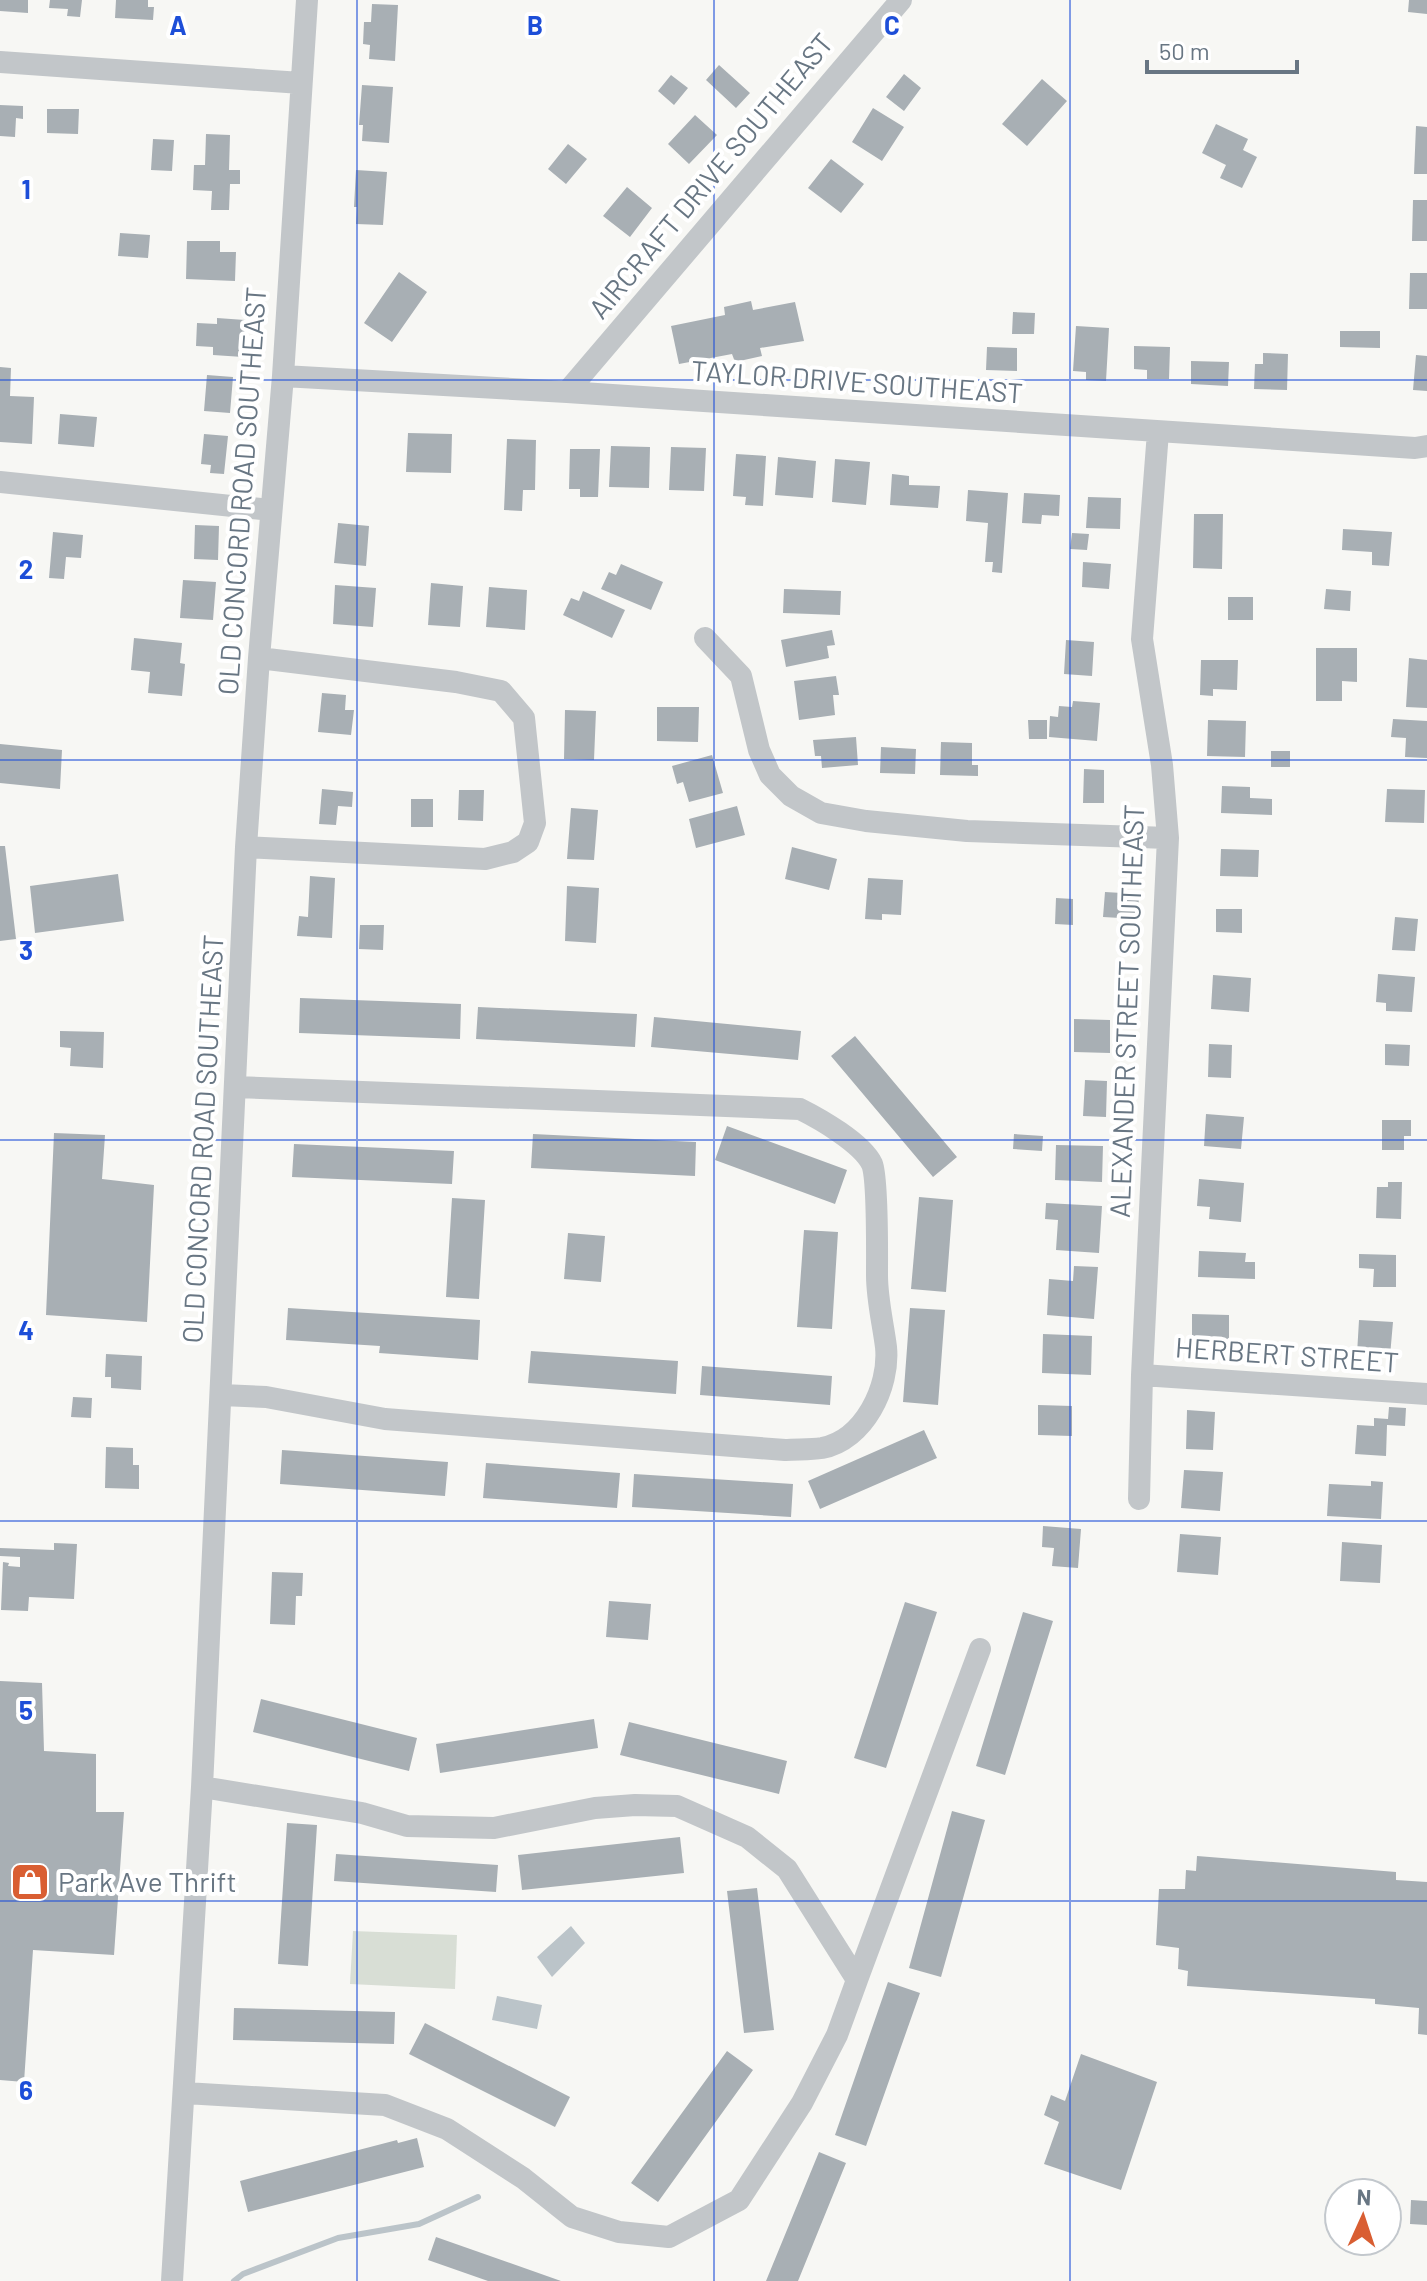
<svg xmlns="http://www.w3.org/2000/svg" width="1427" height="2281" viewBox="0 0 1427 2281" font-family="Barlow,sans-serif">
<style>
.green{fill:#d8ded5}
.water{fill:#bbc4c9}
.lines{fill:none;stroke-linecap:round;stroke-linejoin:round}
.stream{stroke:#bbc4c9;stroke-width:6}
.building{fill:#a8afb4}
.street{stroke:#c2c6c9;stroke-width:22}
.grid{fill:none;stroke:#1d4ed8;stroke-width:2;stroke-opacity:0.55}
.labels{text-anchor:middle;stroke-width:8;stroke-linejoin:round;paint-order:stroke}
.street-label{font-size:28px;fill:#687683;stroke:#fff}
.poi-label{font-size:28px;fill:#687683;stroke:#fff;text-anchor:start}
.grid-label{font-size:26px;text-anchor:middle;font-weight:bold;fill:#1d4ed8;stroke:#fff;stroke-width:8;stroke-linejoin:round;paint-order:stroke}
</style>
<rect width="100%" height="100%" fill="#f7f7f4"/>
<path class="green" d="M353,1931L457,1935L455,1989L350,1984Z"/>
<path class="water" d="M571,1926L585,1943L552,1977L537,1957Z
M497,1996L542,2005L537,2029L492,2020Z"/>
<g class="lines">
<path class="stream" d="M234,2281L243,2274L338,2238L419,2224L478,2197"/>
</g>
<path class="building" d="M0,0H28V13L0,11Z
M50,0H82L80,17L67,16L68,9L49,8Z
M116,0H148V7H154L153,20L115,18Z
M1409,0H1427V14L1408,12Z
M372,4L398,5L395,61L369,59L370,45L363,44L364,22H371Z
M719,65L750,93L736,108L706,80Z
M904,74L921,88L904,111L886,97Z
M671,75L688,88L674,105L658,91Z
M1042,79L1067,101L1027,146L1002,124Z
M362,85L393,87L389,143L362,141L363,125H359Z
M0,105L23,106V119L16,118L15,137L0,136Z
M873,108L904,127L882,161L852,142Z
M47,109H79L78,134L47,133Z
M695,115L717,135L689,164L668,144Z
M1216,124L1248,139L1243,150L1257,157L1242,188L1220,178L1226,165L1202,153Z
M1416,126L1427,127V174H1414Z
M206,134L230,135L229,170H240V184H230L229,210H211L212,191L193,190L194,165H205Z
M153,139L174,140L172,171L151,170Z
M568,144L587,159L566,184L548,169Z
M831,159L864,184L841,213L808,188Z
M356,170L387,172L383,225L356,224L357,207H354Z
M627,187L652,208L630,237L603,216Z
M1413,200H1427V241H1412Z
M120,233L150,235L148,258L118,256Z
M187,241H220V252H236L235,281L186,279Z
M399,272L427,292L392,342L364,323Z
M1410,273H1427V309H1409Z
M751,301L753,310L795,302L804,341L760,348L762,356L735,362L732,354L679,364L671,326L725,315L724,307Z
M1013,312L1035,313L1034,334H1012Z
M217,318L245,320L243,357L213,355V347L196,346L197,323L217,324Z
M1076,326L1109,328L1106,381L1086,380V372L1073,371Z
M1340,331H1380V348L1340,347Z
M1134,346L1170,347L1169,379H1147V370L1134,369Z
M987,347L1017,348V371L986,370Z
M1263,353L1288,354L1287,390L1254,389L1255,364H1263Z
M1416,355L1427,356V391L1413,390Z
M1191,361L1229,362L1228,386L1191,384Z
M0,367L11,368L10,396L34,397L32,444L0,442Z
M207,375L233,377L230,413L204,411Z
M60,414L97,417L94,447L58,444Z
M408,433L452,434L451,473L406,472Z
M204,434L228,436L224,474L210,473L211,465L201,464Z
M507,439L536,440L535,490H523L522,511L504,510Z
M611,446L650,447L649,488L609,487Z
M671,447L706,448L704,491L669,490Z
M570,449H600L598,497H580V489H569Z
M736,454L766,456L763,506L745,505L746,497L733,496Z
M778,457L816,461L813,498L775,495Z
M835,459L870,462L866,505L832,502Z
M892,474L909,476V485L940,486L938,508L890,505Z
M968,490L1008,493L1002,573L992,572L993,562H985L988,523L966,521Z
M1024,493L1060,495L1059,516L1042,515L1041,524L1022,523Z
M1088,497L1121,498L1120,529L1086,528Z
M1194,514H1223L1222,569L1193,568Z
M338,523L369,526L366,566L334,563Z
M195,525L219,526L218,560L194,559Z
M1343,529L1392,532L1389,566L1372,565V552L1342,550Z
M53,532L83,535L81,558L66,557L64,579L49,578Z
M1072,533L1089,534L1087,550L1070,549Z
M1083,562L1111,564L1109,589L1082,587Z
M621,564L663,582L651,610L601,589L609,572L616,575Z
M183,580L216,582L213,620L180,618Z
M431,583L463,586L460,627L428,625Z
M335,585L376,588L373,627L333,624Z
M489,587L527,590L525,630L486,627Z
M784,589L841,591L840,615L783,613Z
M1326,589L1351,591L1350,611L1324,609Z
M583,591L625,610L612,638L563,615L571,598L579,601Z
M1228,597H1253V620H1228Z
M832,630L835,645L827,646L829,658L786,667L781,640Z
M134,638L182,643L180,663L185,664L182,696L148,693L150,672L131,670Z
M1066,640L1094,642L1092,676L1064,674Z
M1316,648H1357V682L1342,681V701H1316Z
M1409,658L1427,660V708L1406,707Z
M1201,660H1238L1237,690L1213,689V696L1200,695Z
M836,676L839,695H833L835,715L799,720L794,681Z
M322,693L346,695L345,710H354L351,735L318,732Z
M1073,701L1100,703L1097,741L1049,737L1050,716L1058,717L1059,706L1072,707Z
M657,707H699L698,742L657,741Z
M565,710L596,711L594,760L564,759Z
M1393,719L1427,721V758L1405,757L1406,738L1391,737Z
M1028,720H1047V739H1029Z
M1208,720L1246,721L1245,757L1207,756Z
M856,737L858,765L822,768L821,756H815L813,740Z
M941,742L972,743V765H978V776L940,775Z
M0,744L62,750L60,789L0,783Z
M881,747L916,749L915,774L880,773Z
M1271,751H1290V767H1271Z
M712,755L723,793L689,802L683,782L677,784L672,766Z
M1084,769L1104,770V803H1083Z
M1222,786L1250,787V798L1272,799V815L1221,813Z
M322,789L353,792L352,807L338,806L336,825L319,824Z
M1387,789L1425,790L1424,823L1385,822Z
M459,790H484L483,821L458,820Z
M411,799H433V827H411Z
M737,806L745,835L696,848L689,819Z
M571,808L598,810L594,860L567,859Z
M0,846H5L16,939L0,941Z
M792,847L837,859L829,890L785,879Z
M1221,849L1259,850L1258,877L1220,876Z
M118,874L124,921L35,933L30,886Z
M310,876L335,878L332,938L297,936L299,916L308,917Z
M868,878L903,880L901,915L882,914V920L865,919Z
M567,886L599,888L596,943L565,941Z
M1105,892L1139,894L1138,919L1103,917Z
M1056,898L1073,899V925L1055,924Z
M1216,909H1242V933L1216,932Z
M1395,917L1418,919L1415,951L1392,950Z
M360,925H384L383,950L359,949Z
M1378,974L1415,977L1412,1012L1386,1011V1003L1376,1002Z
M1213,975L1251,978L1249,1012L1211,1009Z
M300,998L461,1004L460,1039L299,1033Z
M478,1007L637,1014L635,1047L476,1039Z
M654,1017L801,1031L798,1060L651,1047Z
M1074,1019L1110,1020V1053L1074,1052Z
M60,1031L104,1032L103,1068L70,1066L71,1048L60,1047Z
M855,1036L957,1157L933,1177L831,1056Z
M1209,1044L1232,1045L1231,1078L1208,1077Z
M1385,1044L1410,1045L1409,1066L1385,1065Z
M1085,1080L1107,1081L1106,1117L1083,1116Z
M1206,1114L1244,1117L1241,1149L1204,1146Z
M1382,1120H1411V1136H1404V1150H1382Z
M727,1126L847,1170L835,1204L715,1160Z
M54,1133L105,1135L102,1179L154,1185L147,1322L46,1315Z
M533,1134L696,1142L695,1176L531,1168Z
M1014,1134L1043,1136L1042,1151L1013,1149Z
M294,1144L454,1151L452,1184L292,1177Z
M1056,1145L1103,1146L1102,1182L1055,1180Z
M1199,1179L1244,1183L1241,1222L1209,1219L1210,1207L1197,1206Z
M1388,1182H1402L1401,1219L1376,1218L1377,1187H1388Z
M919,1197L953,1200L946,1292L911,1289Z
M452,1198L485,1200L479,1299L446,1297Z
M1046,1203L1102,1206L1099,1253L1056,1250L1058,1220L1045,1219Z
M804,1230L838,1232L832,1329L797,1327Z
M568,1233L605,1236L601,1282L564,1279Z
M1199,1251L1246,1253L1245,1262H1255V1279L1198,1277Z
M1359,1254L1396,1255V1287H1373L1374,1269L1359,1268Z
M1074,1266L1098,1267L1094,1319L1047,1315L1049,1279L1073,1281Z
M288,1308L480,1320L478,1360L379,1353L380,1346L286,1340Z
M910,1308L945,1310L938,1405L903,1402Z
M1192,1314L1229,1315V1346L1192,1345Z
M1359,1320L1393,1322L1390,1356L1357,1354Z
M1043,1334L1092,1336L1091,1375L1042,1373Z
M531,1351L678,1361L676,1394L528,1383Z
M106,1354L142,1356L141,1390L111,1388V1377H105Z
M702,1366L832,1376L830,1405L700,1395Z
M73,1397L92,1398L91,1418L71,1417Z
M1038,1405L1072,1406V1436L1038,1435Z
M1389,1407L1406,1408L1405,1426L1387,1425L1386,1456L1355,1454L1357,1425L1374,1426V1418L1388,1419Z
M1187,1410L1215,1412L1213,1450L1186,1449Z
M924,1430L937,1458L820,1509L808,1481Z
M106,1447L133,1448V1465H139V1489L105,1488Z
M282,1450L448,1462L445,1496L280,1484Z
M486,1463L620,1473L617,1508L483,1498Z
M1184,1470L1223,1472L1220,1511L1181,1508Z
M634,1474L793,1484L791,1517L632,1507Z
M1371,1481L1383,1482L1381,1519L1327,1516L1329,1484L1371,1486Z
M1043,1526L1081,1529L1078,1568L1052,1566L1054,1548L1042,1547Z
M1180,1534L1221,1537L1218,1575L1177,1572Z
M1342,1542L1382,1545L1380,1583L1340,1581Z
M54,1543L77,1544L74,1599L29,1597L28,1611L1,1610L3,1562L9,1563L8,1566L20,1567V1557L0,1556V1548L54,1550Z
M272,1572L303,1573L302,1596H296L295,1625L270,1624Z
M609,1601L651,1604L648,1640L606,1637Z
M905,1602L937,1612L886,1768L854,1758Z
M1023,1612L1053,1621L1005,1775L976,1766Z
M0,1681L42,1683L44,1751L96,1754V1812H124L114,1955L33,1950L24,2082L0,2080Z
M261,1699L417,1738L409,1771L253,1732Z
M594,1719L598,1748L440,1773L436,1744Z
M629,1722L787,1761L779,1794L620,1755Z
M952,1811L985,1820L941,1977L909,1968Z
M287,1823L317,1825L308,1966L278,1964Z
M680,1837L684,1873L522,1890L518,1855Z
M336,1854L498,1865L496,1892L334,1881Z
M1197,1856L1396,1872V1880L1427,1882V2035L1418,2034L1419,2008L1375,2004V1999L1187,1986L1188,1971L1178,1969L1179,1948L1156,1945L1159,1889H1185L1186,1870L1196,1871Z
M757,1888L774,2030L744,2033L727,1891Z
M888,1982L920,1993L866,2146L835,2135Z
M234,2008L395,2012L394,2044L233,2040Z
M425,2023L570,2097L555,2127L409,2054Z
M727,2051L753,2070L658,2202L631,2183Z
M1081,2054L1157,2082L1121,2190L1044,2164L1059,2122L1044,2115L1051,2095L1065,2101Z
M417,2138L424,2167L248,2212L240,2181L397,2140L398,2143Z
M819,2152L846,2163L798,2281H766Z
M1411,2200L1427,2201V2225L1410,2224Z
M436,2237L561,2281H488L428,2260Z"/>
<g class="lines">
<path class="street" d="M0,62L301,83
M283,376L567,392L1415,448L1427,446
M567,392L901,0
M0,482L271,510
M705,638L741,676L759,750L770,775L791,796L821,813L866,821L967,831L1168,838
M246,847L485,859L513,852L528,842L535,823L524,718L501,691L456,682L259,658
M1142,1375L1427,1394
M222,1395L266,1397L385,1419L785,1450C797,1449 810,1450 822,1448C864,1440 890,1387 886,1347C883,1323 877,1300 877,1275C877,1254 878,1179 872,1164C862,1143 820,1119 800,1109L236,1087
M1139,1499L1142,1375L1168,838L1162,765L1142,639L1158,432
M857,1980L980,1649
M185,2093L385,2105L447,2129L523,2178L572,2217L619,2232L669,2237L739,2200L802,2103L837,2035L857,1980L787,1869L747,1837L677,1806L635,1805L595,1808L494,1828L407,1826L362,1813L202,1787
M172,2281L202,1787L246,847L259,658L283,376L307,0"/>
</g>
<path class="grid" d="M357,0V2281M714,0V2281M1070,0V2281M0,380H1427M0,760H1427M0,1140H1427M0,1521H1427M0,1901H1427"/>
<defs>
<symbol id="shop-square" viewBox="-11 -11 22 22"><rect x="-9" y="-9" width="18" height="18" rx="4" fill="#d95e32" stroke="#fff"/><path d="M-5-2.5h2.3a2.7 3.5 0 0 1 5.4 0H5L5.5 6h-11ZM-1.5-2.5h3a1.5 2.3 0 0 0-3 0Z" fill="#fff"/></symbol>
</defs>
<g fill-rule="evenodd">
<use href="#shop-square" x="8" y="1860" width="44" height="44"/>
</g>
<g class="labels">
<g class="street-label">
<text transform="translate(711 176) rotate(-50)" y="10">AIRCRAFT DRIVE SOUTHEAST</text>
<text transform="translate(857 382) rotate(4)" y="10">TAYLOR DRIVE SOUTHEAST</text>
<text transform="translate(242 491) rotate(-86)" y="10">OLD CONCORD ROAD SOUTHEAST</text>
<text transform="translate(1127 1011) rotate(-88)" y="10">ALEXANDER STREET SOUTHEAST</text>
<text transform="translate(203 1139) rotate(-87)" y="10">OLD CONCORD ROAD SOUTHEAST</text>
<text transform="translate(1287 1355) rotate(4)" y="10">HERBERT STREET</text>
</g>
<g class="poi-label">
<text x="58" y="1892">Park Ave Thrift</text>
</g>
</g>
<g class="grid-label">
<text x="178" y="35">A</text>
<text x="535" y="35">B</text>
<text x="892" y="35">C</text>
<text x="26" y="199">1</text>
<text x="26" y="579">2</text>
<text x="26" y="960">3</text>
<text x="26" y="1340">4</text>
<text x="26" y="1720">5</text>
<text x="26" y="2100">6</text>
</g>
<g transform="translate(1363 2217) rotate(3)"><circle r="38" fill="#ffffff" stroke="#c3c8cd" stroke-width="2"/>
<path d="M0-6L14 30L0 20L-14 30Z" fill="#d95e32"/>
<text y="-12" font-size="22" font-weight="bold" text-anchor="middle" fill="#687683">N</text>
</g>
<path d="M1147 60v12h150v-12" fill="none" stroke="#687683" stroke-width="4"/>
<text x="1159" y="60" font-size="24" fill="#687683" stroke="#ffffff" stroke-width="6" paint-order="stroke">50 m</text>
</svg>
